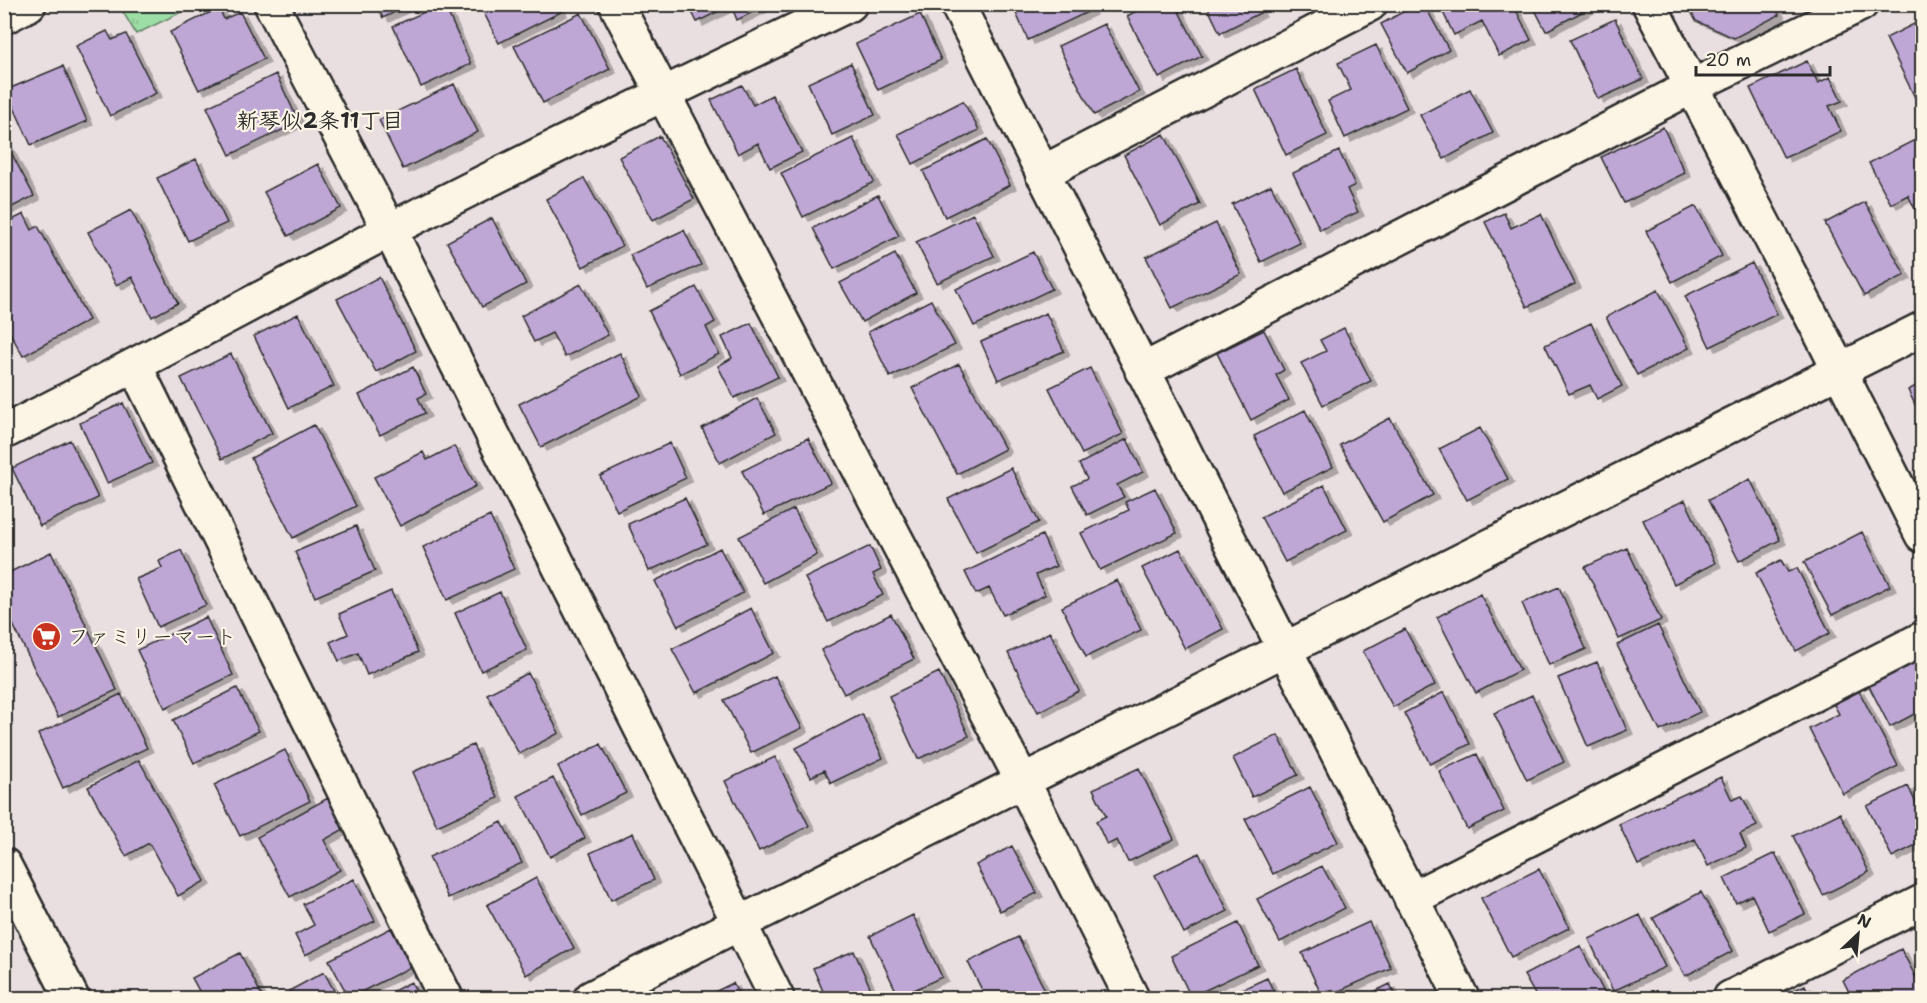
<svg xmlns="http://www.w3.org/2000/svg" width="1927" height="1003" viewBox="0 0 1927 1003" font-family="'Shantell Sans','Klee One',sans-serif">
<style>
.park{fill:url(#park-tufts);stroke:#648468;stroke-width:1.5}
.building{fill:#bea7d5;stroke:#2b2b2b;stroke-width:1.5;filter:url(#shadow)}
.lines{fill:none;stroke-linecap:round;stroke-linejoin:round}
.minor-casing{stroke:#2b2b2b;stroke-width:38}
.tertiary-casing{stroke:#2b2b2b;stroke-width:38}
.minor{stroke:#fcf5e5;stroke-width:33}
.tertiary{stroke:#fcf5e5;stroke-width:33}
.labels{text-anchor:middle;stroke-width:4.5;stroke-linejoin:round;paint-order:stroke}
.poi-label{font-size:21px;fill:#2b2b2b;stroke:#fcf5e5;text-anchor:start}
.neighbourhood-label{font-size:22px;font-weight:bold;fill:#2b2b2b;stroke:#fcf5e5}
</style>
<defs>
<pattern id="park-tufts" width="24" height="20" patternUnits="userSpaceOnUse" patternTransform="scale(1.5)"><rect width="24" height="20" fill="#9ddda6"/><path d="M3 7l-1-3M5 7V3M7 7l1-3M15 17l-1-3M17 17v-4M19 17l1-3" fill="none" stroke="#87be8f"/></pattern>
<filter id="shadow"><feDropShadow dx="6" dy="4" stdDeviation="0" flood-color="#0004"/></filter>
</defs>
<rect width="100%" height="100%" fill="#e9dee0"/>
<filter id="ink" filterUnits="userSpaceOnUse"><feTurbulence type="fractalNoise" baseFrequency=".0167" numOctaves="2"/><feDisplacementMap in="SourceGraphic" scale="12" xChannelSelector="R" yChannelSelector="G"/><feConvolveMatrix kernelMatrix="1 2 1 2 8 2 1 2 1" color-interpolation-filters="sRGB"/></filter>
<g filter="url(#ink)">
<path class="park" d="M119,5H196L136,34Z"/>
<path class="building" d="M376,4H411L383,18Z
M442,4H444L471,64L421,87L393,26Z
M486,4H557L561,12L499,43L481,7Z
M688,4H769L737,20L731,5L697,22Z
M1012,4H1087L1090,11L1028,40Z
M1149,4H1175L1202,56L1159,78L1127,16Z
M1206,4H1255L1260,13L1220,33Z
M1417,4H1424L1449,50L1407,73L1381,24Z
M1439,4H1513L1531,40L1499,56L1482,21L1454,35Z
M1532,4H1597L1546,31Z
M1687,4H1774L1779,15L1734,38L1696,21Z
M219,8L224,19L240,12L264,59L199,90L170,32Z
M581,13L610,69L543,103L514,46Z
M920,14L941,60L878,90L856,44Z
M1615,19L1643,79L1598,99L1570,40Z
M1922,20V112L1886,38Z
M1104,24L1139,92L1094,115L1058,46Z
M107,31L112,40L126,34L156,93L110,116L76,46Z
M1376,45L1407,108L1345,138L1328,101L1351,90L1338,63Z
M1807,61L1818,83L1830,77L1842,101L1829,106L1841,131L1784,158L1750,88Z
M851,63L875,115L832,135L808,83Z
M63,66L87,121L31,145L6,90Z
M1296,69L1327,135L1286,155L1255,89Z
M276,74L299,122L230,155L207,107Z
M454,84L478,132L403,169L379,120Z
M742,85L753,105L772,95L802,152L770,168L758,143L738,154L711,100Z
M1470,89L1493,133L1444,159L1420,115Z
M963,101L979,130L913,164L898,134Z
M1663,127L1685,173L1624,203L1601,157Z
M1164,134L1200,204L1160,225L1124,155Z
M660,136L694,199L653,220L619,157Z
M853,138L874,182L803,217L781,173Z
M4,139L34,196L4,211Z
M987,139L1010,185L945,217L923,171Z
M1915,140L1921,153L1922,152V215L1919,217L1908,195L1891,204L1869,163Z
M1339,151L1355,185L1347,189L1358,212L1320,230L1293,173Z
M196,159L227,223L188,241L157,178Z
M318,164L341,208L288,236L264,192Z
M584,178L622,246L583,267L546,199Z
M1271,185L1300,243L1261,262L1232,204Z
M878,195L899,236L834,269L813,228Z
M1865,202L1905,275L1864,296L1825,223Z
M1696,206L1722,256L1672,282L1646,231Z
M131,210L178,303L152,317L132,277L116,285L88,232Z
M1504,213L1511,228L1541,214L1575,284L1527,307L1485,222Z
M24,214L32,230L38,226L89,320L23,356L4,322V224Z
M973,214L994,256L937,283L916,242Z
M492,218L526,284L482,307L447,242Z
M1216,223L1241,274L1172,308L1146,257Z
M684,230L701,265L647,289L630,255Z
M1033,252L1052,289L974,326L956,289Z
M895,254L916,293L862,322L840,283Z
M1752,263L1777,314L1710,347L1685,296Z
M379,277L416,351L376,372L337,299Z
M581,284L608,335L565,357L552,333L534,342L521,316Z
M696,287L715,322L706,327L719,354L680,374L649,311Z
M1658,290L1689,348L1637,375L1606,317Z
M931,300L955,345L890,377L868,332Z
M1046,313L1064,351L998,380L981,342Z
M298,314L334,386L289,408L254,336Z
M751,323L778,377L734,398L718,366L732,358L722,337Z
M1591,323L1622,386L1597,399L1590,385L1569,394L1545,345Z
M1344,328L1371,381L1323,405L1301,363L1326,351L1320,340Z
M1264,330L1284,370L1276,375L1289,400L1251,420L1217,353Z
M620,353L642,396L541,447L519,404Z
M231,354L272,433L222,459L181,378Z
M959,364L1005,449L957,474L912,388Z
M413,367L426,394L418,398L425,413L380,435L359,395Z
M1090,368L1123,434L1082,454L1049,388Z
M1922,383V419L1908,390Z
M757,398L776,433L720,463L702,428Z
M123,403L152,463L107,483L80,423Z
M1305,410L1333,467L1282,492L1254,436Z
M1390,418L1433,495L1383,522L1340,445Z
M314,425L356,506L293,538L251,458Z
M1480,428L1508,479L1467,500L1439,449Z
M808,438L831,483L764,515L742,471Z
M1127,439L1143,472L1117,485L1124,497L1087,515L1072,486L1087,479L1079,464Z
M70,440L98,498L40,526L12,468Z
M670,443L686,478L617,511L600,476Z
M454,446L476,486L400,526L374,477L423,452L427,460Z
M1011,468L1039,522L976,553L948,499Z
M1750,479L1780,540L1739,561L1708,500Z
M1324,485L1347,530L1285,562L1261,517Z
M1155,488L1177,533L1100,570L1081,533L1129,510L1125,502Z
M685,498L707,544L649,571L628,524Z
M1685,500L1715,563L1674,584L1643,520Z
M794,509L817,555L763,583L739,537Z
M490,516L514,569L447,600L423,547Z
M356,526L375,571L315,597L295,552Z
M1862,532L1890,586L1832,615L1804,562Z
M1042,535L1056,566L1036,575L1045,595L1003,615L989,588L976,594L965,572Z
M870,546L881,570L873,574L883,595L828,622L805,578Z
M720,548L743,593L678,626L655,581Z
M1627,548L1661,620L1619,639L1585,567Z
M1180,549L1223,629L1185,649L1142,568Z
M181,550L206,605L158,627L136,579L162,568L159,561Z
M51,552L117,690L58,717L4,606V575Z
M1781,560L1788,572L1797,568L1830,633L1796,651L1756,573Z
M1117,580L1141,630L1086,657L1062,607Z
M1559,587L1586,649L1549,665L1522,603Z
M391,591L418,652L367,675L358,653L339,661L330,642L348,634L339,614Z
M500,592L527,650L481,671L455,613Z
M1480,594L1520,670L1476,693L1437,617Z
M751,608L774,653L696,693L672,649Z
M891,614L914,659L844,694L821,650Z
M206,617L233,675L165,708L137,650Z
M1658,625L1700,712L1660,731L1617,645Z
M1405,629L1435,685L1393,707L1363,651Z
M1050,632L1079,691L1038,712L1008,653Z
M1922,658V710L1890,727L1869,686Z
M1597,662L1627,730L1588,747L1558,678Z
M939,672L969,736L918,759L889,696Z
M528,673L559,733L519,754L487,694Z
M775,676L802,728L751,753L724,700Z
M237,688L259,731L194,763L173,720Z
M1858,689L1898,766L1843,794L1809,729L1839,714L1833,703Z
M1444,692L1470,744L1430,764L1404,713Z
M121,694L147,748L63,788L38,734Z
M1532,695L1564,762L1527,780L1494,713Z
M862,714L883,758L831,783L824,770L811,777L796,748Z
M1278,735L1298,775L1252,797L1233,758Z
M601,744L626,793L582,815L558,766Z
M473,745L498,798L437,826L413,772Z
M285,750L310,801L240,836L214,785Z
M1477,754L1504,811L1467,829L1439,771Z
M775,757L809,826L759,851L725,781Z
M139,760L205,881L178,896L149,843L126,856L88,787Z
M1139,768L1174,839L1128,862L1117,840L1107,845L1096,821L1106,816L1093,789Z
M1721,777L1732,800L1742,796L1757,826L1740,834L1746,848L1708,866L1695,839L1638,865L1619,824Z
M553,778L585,838L550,857L518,796Z
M1908,786L1922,816V842L1892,857L1867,806Z
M1310,787L1338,842L1273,874L1245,819Z
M328,798L344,829L324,840L340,870L290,897L257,837Z
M1840,813L1869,872L1823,895L1793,836Z
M502,822L522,863L448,898L429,857Z
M633,833L654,880L611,900L590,853Z
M1012,846L1037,893L1000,911L976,865Z
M1199,853L1228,911L1184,933L1155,875Z
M1775,853L1805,914L1769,931L1752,895L1736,903L1724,878Z
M1322,866L1345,908L1280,942L1257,899Z
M1539,869L1569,928L1511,957L1481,898Z
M536,878L574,948L526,975L487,905Z
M354,879L375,921L305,955L295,935L314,925L303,904Z
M1701,892L1733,951L1685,976L1653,918Z
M913,915L942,977L899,997L870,936Z
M1640,915L1665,967L1613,991L1589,939Z
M1369,922L1391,968L1323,998L1302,953Z
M1238,923L1258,965L1191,997L1171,956Z
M391,928L411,967L349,998L329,960Z
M1018,937L1049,998H986L968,962Z
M1580,946L1607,998H1537L1524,975Z
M1901,949L1922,989V998H1852L1843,980Z
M854,951L875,998H826L813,968Z
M240,953L263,998H203L192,978Z
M324,972L338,998H293L289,991Z
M1267,978L1277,998H1223Z
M411,982L420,998H380Z
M733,983L740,998H702Z
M1390,984L1397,998H1361Z
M1805,985L1811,998H1777Z"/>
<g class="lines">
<defs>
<path id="minor" d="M271,4L390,231L777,998
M616,4L1023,782L1132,998
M957,4L1462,998
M1649,4L1825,342L1922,535
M4,17L29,4
M1042,173L1370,4
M135,366L446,998
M1142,371L1691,87L1861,4
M4,432C127,371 246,306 367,242C526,159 689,82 850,4
M1411,899L1922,639
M591,998L1922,329
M1730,998L1922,902"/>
<path id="tertiary" d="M4,865L72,998"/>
</defs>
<use href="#minor" class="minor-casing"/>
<use href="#tertiary" class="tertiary-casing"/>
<use href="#minor" class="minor"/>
<use href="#tertiary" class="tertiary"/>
</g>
</g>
<defs>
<symbol id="supermarket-disc" viewBox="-11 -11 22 22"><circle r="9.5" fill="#c8321e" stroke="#fcf5e5"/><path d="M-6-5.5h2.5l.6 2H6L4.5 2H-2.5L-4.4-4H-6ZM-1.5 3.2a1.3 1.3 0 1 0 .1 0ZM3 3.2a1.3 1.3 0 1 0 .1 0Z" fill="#fff"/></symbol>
</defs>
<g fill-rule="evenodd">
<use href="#supermarket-disc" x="30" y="620" width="33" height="33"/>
</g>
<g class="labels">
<g class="poi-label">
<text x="68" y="644">ファミリーマート</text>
</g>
<g class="neighbourhood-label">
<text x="320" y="128">新琴似2条11丁目</text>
</g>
</g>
<rect width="1927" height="1003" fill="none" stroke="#fcf5e5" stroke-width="24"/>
<rect x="12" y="12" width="1903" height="979" fill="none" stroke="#2b2b2b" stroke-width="2" filter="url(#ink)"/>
<g transform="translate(1858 934) rotate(26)" stroke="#fcf5e5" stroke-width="4.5" paint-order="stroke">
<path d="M0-4.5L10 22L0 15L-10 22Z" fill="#2b2b2b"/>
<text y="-9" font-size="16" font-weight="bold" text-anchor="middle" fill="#2b2b2b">N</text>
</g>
<path d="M1696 66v9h134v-9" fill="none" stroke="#2b2b2b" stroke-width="3"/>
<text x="1705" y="66" font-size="18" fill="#2b2b2b" stroke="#fcf5e5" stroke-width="4.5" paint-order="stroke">20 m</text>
</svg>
